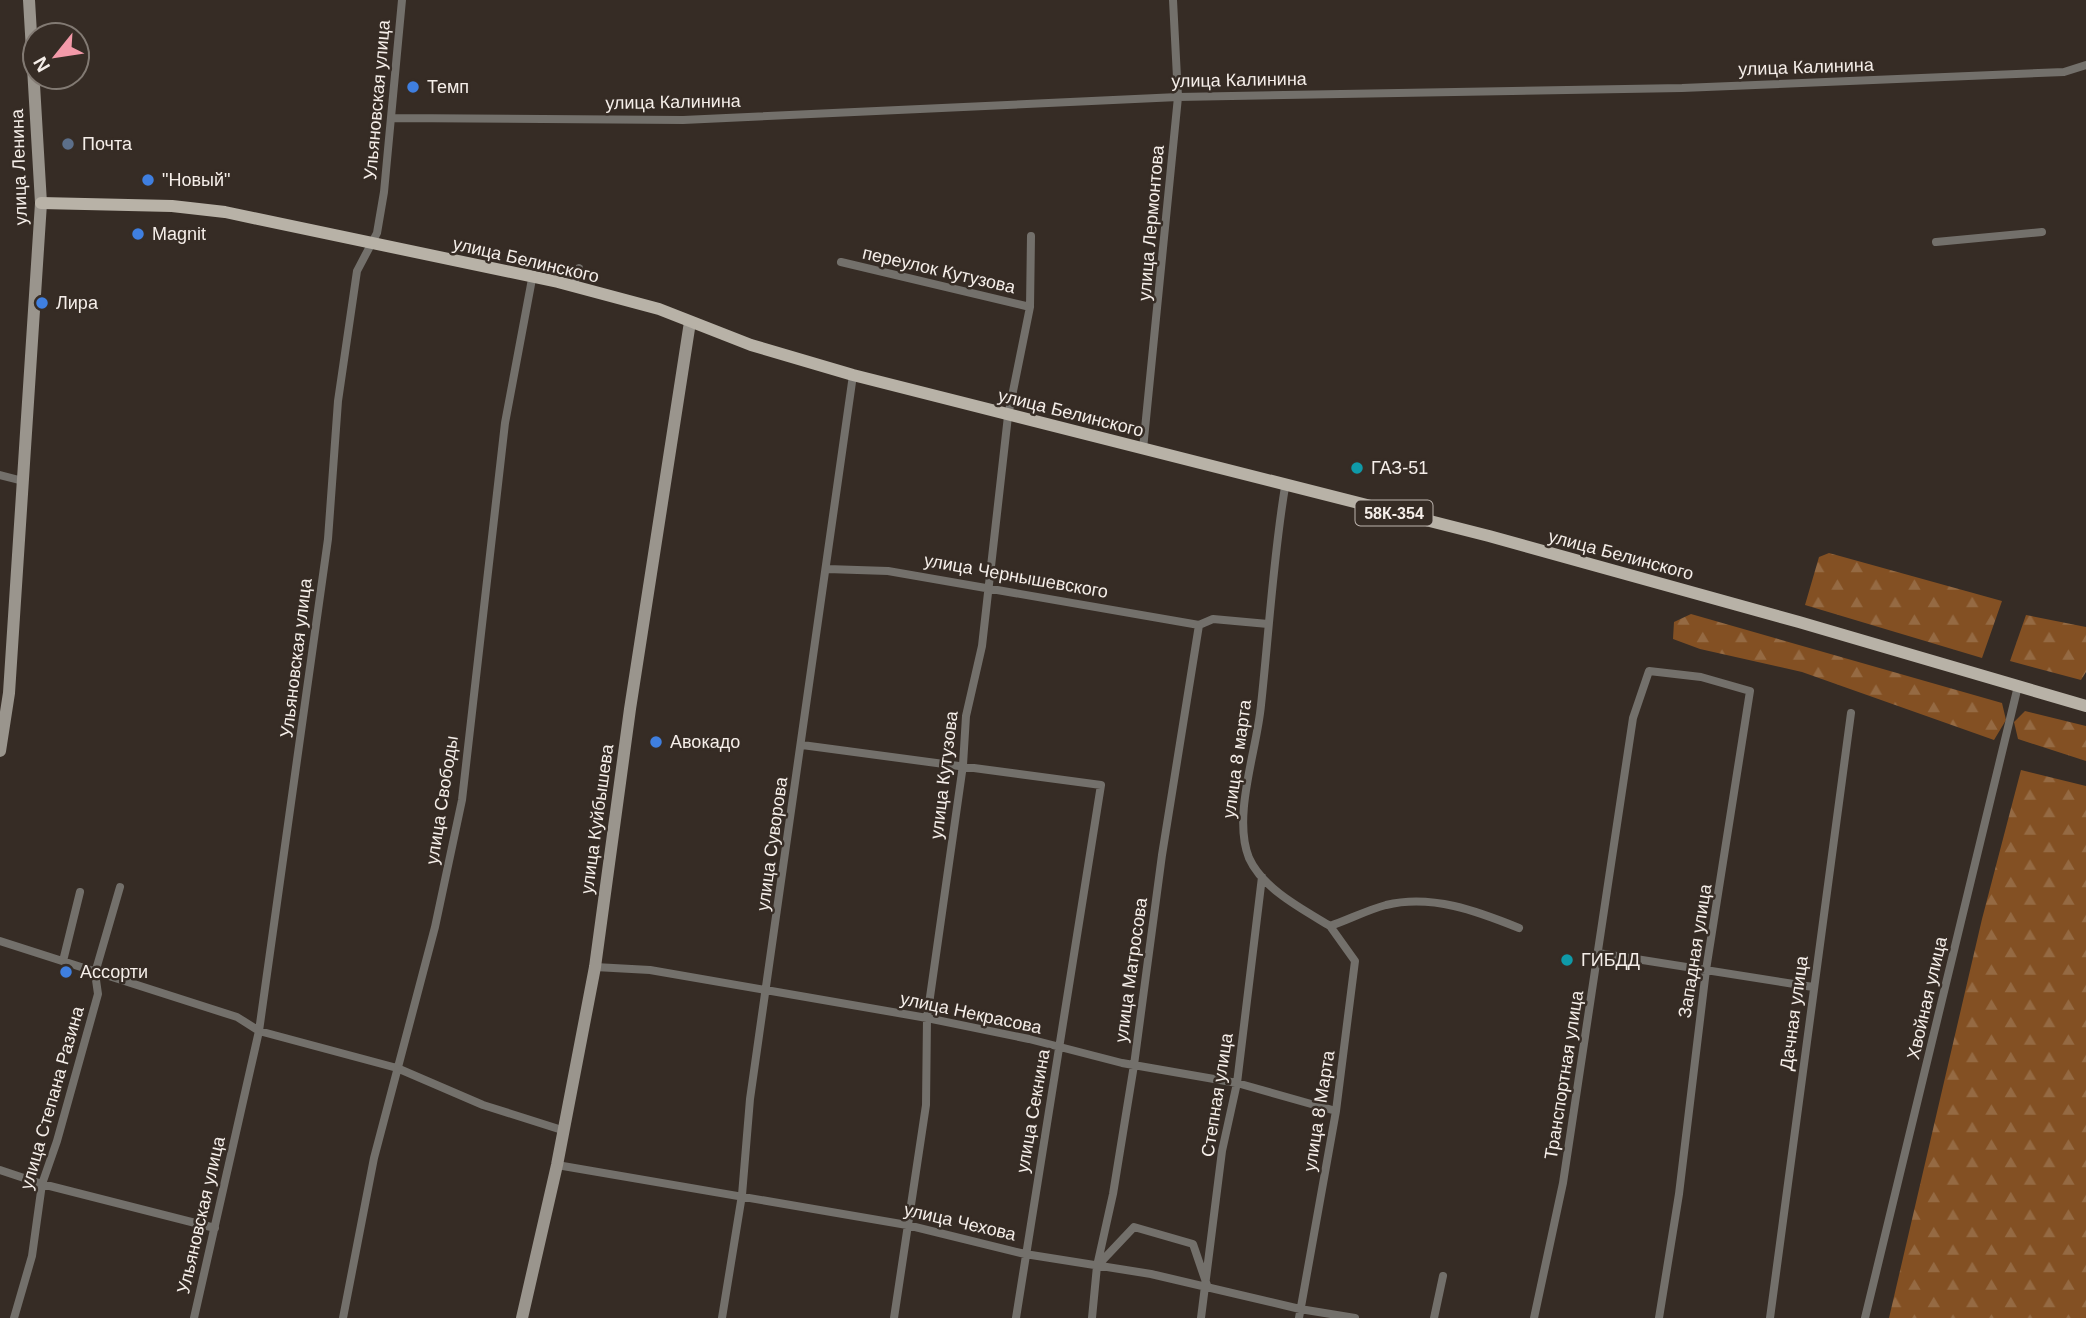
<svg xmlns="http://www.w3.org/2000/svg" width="2086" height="1318" viewBox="0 0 2086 1318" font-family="Helvetica,sans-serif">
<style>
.forest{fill:url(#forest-firs)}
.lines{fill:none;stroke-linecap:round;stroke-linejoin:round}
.minor{stroke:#73706b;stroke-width:8}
.secondary{stroke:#9a958d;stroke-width:12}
.primary{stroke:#b8b2a7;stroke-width:12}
.shop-dot{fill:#3f7fe0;stroke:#362c25;stroke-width:2.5}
.service-dot{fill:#5c6f8a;stroke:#362c25;stroke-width:2.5}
.culture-dot{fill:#0f9aa8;stroke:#362c25;stroke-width:2.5}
.labels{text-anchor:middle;stroke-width:5;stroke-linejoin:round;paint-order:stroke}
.shield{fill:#362c25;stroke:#bcb4ae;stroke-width:2}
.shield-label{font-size:16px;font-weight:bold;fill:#f5eee9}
.street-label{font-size:18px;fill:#f5eee9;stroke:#362c25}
.poi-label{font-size:18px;fill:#f5eee9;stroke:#362c25;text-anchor:start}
</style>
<defs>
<pattern id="forest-firs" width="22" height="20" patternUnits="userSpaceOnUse" patternTransform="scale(1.75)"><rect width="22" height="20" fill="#835023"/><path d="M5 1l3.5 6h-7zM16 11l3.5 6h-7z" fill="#956a43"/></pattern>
</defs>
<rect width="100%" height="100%" fill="#362c25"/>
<path class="forest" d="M1829,553L2002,601L1982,658L1805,605L1819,557Z
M1691,614L2002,703L2006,720L1994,740L1802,672L1700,649L1673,639L1674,622Z
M2026,615L2086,627V672L2081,680L2010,661Z
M2025,711L2086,726V761L2018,739L2014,722Z
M2021,770L2086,786V1318H1889L1982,919Z"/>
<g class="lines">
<path class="minor" d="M392,118L683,120L1178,97L1682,88L2064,72L2086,65
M1936,242L2042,232
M841,262L1030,307
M573,287L579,268
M1143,449L1178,97L1173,0
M0,475L23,481
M1285,487C1273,559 1269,632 1261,705C1257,750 1232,816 1249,858C1263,889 1302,909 1330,926C1348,920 1367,910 1386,905C1432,894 1477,911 1519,928
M827,569L888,571L1199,625
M1199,625L1213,619L1268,624
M802,745L1101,785L1016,1318
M0,941L237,1017L259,1031L397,1068L483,1105L562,1130
M1598,953L1813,987
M63,961L80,892
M595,967L650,970L927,1018L1029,1039L1122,1063L1237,1083L1336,1111
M557,1165L907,1225L1025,1254L1151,1274L1300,1309L1355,1318
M0,1170L42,1184L215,1228
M1099,1264L1134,1227L1193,1244L1207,1285
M14,1318L32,1256L42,1184L57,1141L98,994L95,973L120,887
M194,1318L259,1031L328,539L338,401L357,271L377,233L384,192L402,0
M343,1318L374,1158L435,927L462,800L505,423L532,279
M722,1318L742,1195L750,1099L853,375
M894,1318L926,1105L927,1018L963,765L966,716L982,646L1008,416L1030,307L1031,236
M1092,1318L1097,1266L1113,1194L1134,1065L1162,855L1199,625
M1201,1318L1222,1151L1237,1083L1262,877
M1299,1318L1336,1111L1355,961L1330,926
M1434,1318L1443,1276
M1534,1318L1563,1183L1633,718L1649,671L1701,677L1750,691L1706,970L1679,1194L1659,1318
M1770,1318L1851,713
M1865,1318L2018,686"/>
<path class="secondary" d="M0,751L9,693L41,203L29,0
M522,1318L557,1165L595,967L630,709L690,322"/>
<path class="primary" d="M41,203L172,206L225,212L558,282L659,309L751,345L853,375L1489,536L1799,622L2086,706"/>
</g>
<g class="shop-dot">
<circle cx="413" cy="87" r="7"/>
<circle cx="148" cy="180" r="7"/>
<circle cx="138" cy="234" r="7"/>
<circle cx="42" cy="303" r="7"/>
<circle cx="656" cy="742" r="7"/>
<circle cx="66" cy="972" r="7"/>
</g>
<circle class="service-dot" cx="68" cy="144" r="7"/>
<g class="culture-dot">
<circle cx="1357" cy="468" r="7"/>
<circle cx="1567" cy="960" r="7"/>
</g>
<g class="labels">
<rect class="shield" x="1355.5" y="500.5" width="77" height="25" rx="5"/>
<g class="shield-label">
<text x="1394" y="519">58К-354</text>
</g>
<g class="street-label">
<text transform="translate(1806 67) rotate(-2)" y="6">улица Калинина</text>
<text transform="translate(1239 80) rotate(-1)" y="6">улица Калинина</text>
<text transform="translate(377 100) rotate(-85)" y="6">Ульяновская улица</text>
<text transform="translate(673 102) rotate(-1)" y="6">улица Калинина</text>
<text transform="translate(19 167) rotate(-92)" y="6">улица Ленина</text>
<text transform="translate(1151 223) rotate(-85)" y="6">улица Лермонтова</text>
<text transform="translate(526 260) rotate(13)" y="6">улица Белинского</text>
<text transform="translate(939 270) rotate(13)" y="6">переулок Кутузова</text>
<text transform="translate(1071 413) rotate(14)" y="6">улица Белинского</text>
<text transform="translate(1621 555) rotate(15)" y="6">улица Белинского</text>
<text transform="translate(1016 576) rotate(10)" y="6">улица Чернышевского</text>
<text transform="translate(296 658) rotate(-83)" y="6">Ульяновская улица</text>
<text transform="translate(1237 759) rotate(-82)" y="6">улица 8 марта</text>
<text transform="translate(944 775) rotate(-83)" y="6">улица Кутузова</text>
<text transform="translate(442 800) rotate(-81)" y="6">улица Свободы</text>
<text transform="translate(597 819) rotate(-82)" y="6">улица Куйбышева</text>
<text transform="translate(772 844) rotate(-82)" y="6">улица Суворова</text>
<text transform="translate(1695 951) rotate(-81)" y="6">Западная улица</text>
<text transform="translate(1131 970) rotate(-82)" y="6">улица Матросова</text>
<text transform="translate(1927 998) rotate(-77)" y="6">Хвойная улица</text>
<text transform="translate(971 1013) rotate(12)" y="6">улица Некрасова</text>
<text transform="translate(1794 1013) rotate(-82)" y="6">Дачная улица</text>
<text transform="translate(1564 1075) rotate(-81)" y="6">Транспортная улица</text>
<text transform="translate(1217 1095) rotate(-81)" y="6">Степная улица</text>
<text transform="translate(52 1098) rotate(-74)" y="6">улица Степана Разина</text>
<text transform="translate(1033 1111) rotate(-80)" y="6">улица Секнина</text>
<text transform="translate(1319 1111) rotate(-81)" y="6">улица 8 Марта</text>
<text transform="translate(201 1215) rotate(-77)" y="6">Ульяновская улица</text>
<text transform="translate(960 1222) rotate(13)" y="6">улица Чехова</text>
</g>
<g class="poi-label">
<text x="427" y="93">Темп</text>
<text x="82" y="150">Почта</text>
<text x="162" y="186">"Новый"</text>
<text x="152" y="240">Magnit</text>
<text x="56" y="309">Лира</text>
<text x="1371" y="474">ГАЗ-51</text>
<text x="670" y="748">Авокадо</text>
<text x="1581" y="966">ГИБДД</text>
<text x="80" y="978">Ассорти</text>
</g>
</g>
<g transform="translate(56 56) rotate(240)"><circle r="33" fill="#362c25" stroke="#827a73" stroke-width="2"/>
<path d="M0-5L12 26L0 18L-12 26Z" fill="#f39aa9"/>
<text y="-10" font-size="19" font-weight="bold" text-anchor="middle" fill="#f5eee9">N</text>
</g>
</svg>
